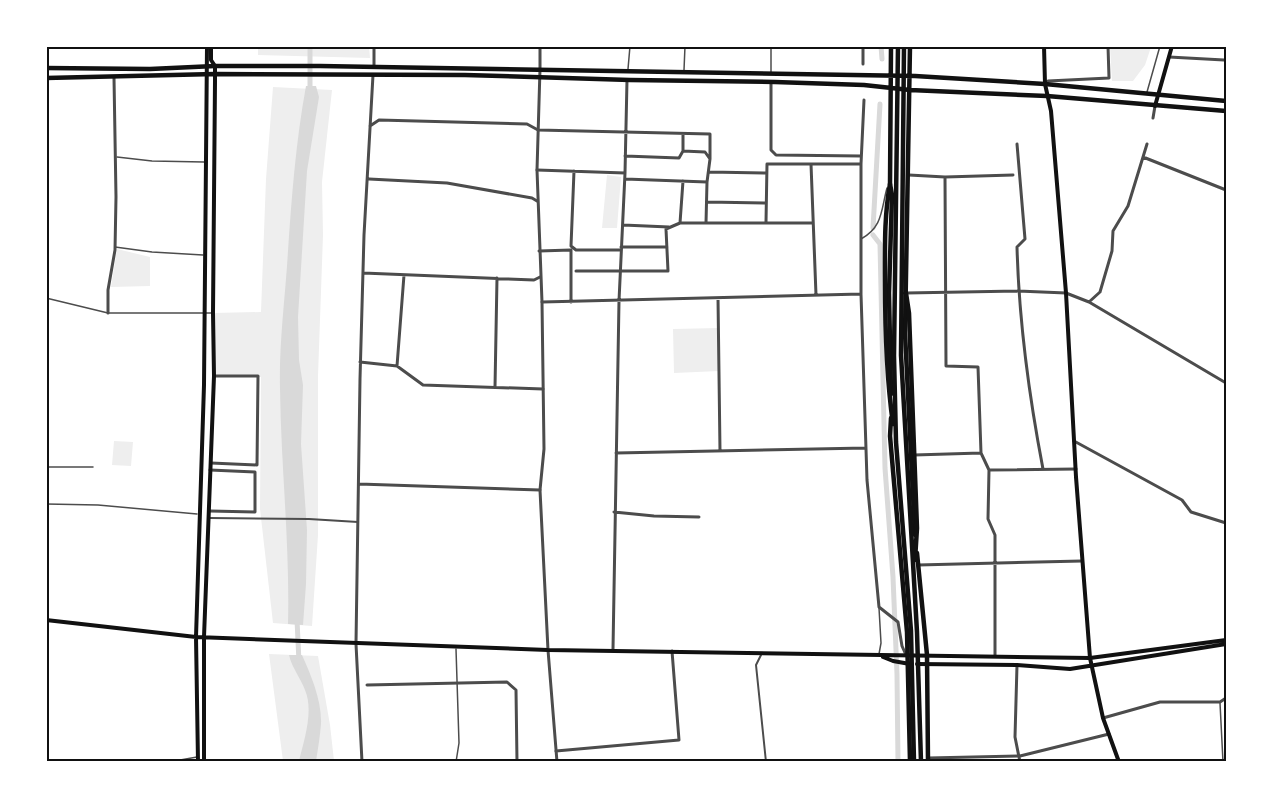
<svg xmlns="http://www.w3.org/2000/svg" width="1273" height="808" viewBox="0 0 1273 808" font-family="Inter,sans-serif">
<style>
.green{fill:#eee}
.water{fill:#d9d9d9}
.lines{fill:none;stroke-linecap:round;stroke-linejoin:round}
.canal{stroke:#d9d9d9;stroke-width:5}
.service{stroke:#4c4c4c;stroke-width:1.5}
.pedestrian{stroke:#4c4c4c;stroke-width:2}
.minor{stroke:#4c4c4c;stroke-width:3}
.tertiary{stroke:#4c4c4c;stroke-width:3}
.secondary{stroke:#111;stroke-width:4}
.primary{stroke:#111;stroke-width:4.5}
.trunk{stroke:#111;stroke-width:4.5}
.neatline{fill:none;stroke:#111;stroke-width:2}
</style>
<rect width="100%" height="100%" fill="#fff"/>
<path class="green" d="M369,46L370,58L258,55V47Z
M1110,47H1151L1145,65L1133,81H1112Z
M273,87L332,90L322,182L323,235L318,376V535L312,626L273,623L260,509L261,377L214,376L213,313L261,312L266,179Z
M607,175L621,177L617,228H602Z
M117,249L150,257V286L111,287Z
M719,328V371L674,373L673,329Z
M114,441L133,442L131,466L112,465Z
M269,654L318,656L330,725L334,761H283Z"/>
<path class="water" d="M306,86H316L319,97L307,171L298,317L299,360L303,385L301,444L307,530L306,584L303,625L288,624C290,546 281,467 280,389C279,347 284,307 287,266C291,206 295,146 306,86Z
M289,655H302C311,675 322,701 321,724C320,736 318,749 316,761H299C304,740 314,711 305,690C300,677 292,668 289,655Z"/>
<g class="lines">
<path class="canal" d="M881,46L882,59
M310,93V46
M873,228L880,104
M873,235L880,244L885,468L893,577L897,674L898,762
M297,620L299,662"/>
<path class="service" d="M771,46V73
M628,69L630,46
M684,70L685,46
M1147,92L1160,46
M117,157L152,161L204,162
M861,239C883,227 881,210 887,188
M115,247L152,252L203,255
M46,298L108,313H212
M46,467H93
M46,504L98,505L197,514
M879,608L881,643L879,654
M456,649L459,743L456,762
M1220,703L1223,762
M169,762L197,757"/>
<path class="pedestrian" d="M210,518L309,519L358,522
M762,653L756,665L766,762"/>
<path class="minor" d="M374,46V67
M863,46V64
M1169,57L1224,60
M540,69V46
M771,82V150L776,155L861,156
M1045,84L1048,81L1109,78L1108,46
M864,100L861,164V294L867,480L879,607L898,622L902,646L906,655
M1153,118L1155,106
M370,126L379,120L527,124L538,130L710,134V159
M1017,144L1025,239L1017,247C1019,322 1029,396 1043,469
M683,151L705,152L710,159L707,182L706,223
M625,156L679,158L683,151V134
M1143,157L1226,190
M811,164L816,295
M537,170L625,173
M574,171L571,246L576,250H621
M709,172L766,173
M909,175L945,177L1013,175
M369,179L447,183L532,198L537,201
M625,179L707,182
M707,202L765,203
M766,222L767,164H861
M680,223H813
M623,225L669,227
M621,247H667
M539,251L571,250V302
M576,271H668L666,229L680,223L683,181
M363,273L534,280L540,277
M906,293L1018,291L1066,293L1089,302L1226,383
M718,298L720,451
M542,302L861,294
M1089,302L1100,292L1112,251L1113,231L1128,206L1147,144
M108,313V290L115,250L116,197L114,78
M360,362L397,366L423,385L543,389
M397,366L404,275
M495,387L497,278
M1074,441L1182,500L1191,512L1226,523
M616,453L866,448
M981,453L989,470L988,519L995,535V656
M914,455L981,453L978,367L946,366L945,177
M211,463L257,465L258,376H214
M989,470L1076,469
M359,484L540,490
M210,511L255,512V472L210,470
M614,512L654,516L699,517
M918,565L1082,561
M356,643L360,379L364,235L373,75
M613,649L619,301L625,173L627,80
M1017,665L1015,737L1020,762
M367,685L507,682L516,690L517,762
M1103,718L1160,702H1220L1226,698
M556,751L679,740L672,651
M928,758L1020,756L1109,734
M210,762H265"/>
<path class="tertiary" d="M540,69L537,170L542,302L544,449L540,490L548,650L557,762
M356,644L362,762"/>
<path class="secondary" d="M1044,46L1045,84L1051,111L1066,293L1076,477L1090,658L1103,718L1119,762
M1155,106L1172,46
M46,620L196,637L548,650L1090,658L1226,640
M883,657L893,661L910,664
M917,664L1017,665L1070,669L1226,644
M198,762L196,637L204,385L207,46
M204,762V637L214,376L213,313L215,81V66L211,60V46"/>
<path class="primary" d="M910,46L905,333L915,535
M46,68L150,69L215,66H320L915,76L1045,84L1226,101
M46,78L215,74L465,75L630,80L775,82L864,85L910,90L1047,96L1226,111
M891,394L889,293L892,195L890,184L891,46
M891,418L890,436L907,632L910,762
M917,553L927,655L928,762"/>
<path class="trunk" d="M898,46L894,356L896,442L911,631L914,762
M904,46L901,355L917,632L921,762
M890,184C884,217 885,248 885,281C885,330 886,375 893,424
M906,293L909,313L917,528L915,560"/>
</g>
<rect width="1273" height="808" fill="none" stroke="#ffffff" stroke-width="96"/>
<rect x="48" y="48" width="1177" height="712" class="neatline"/>
</svg>
